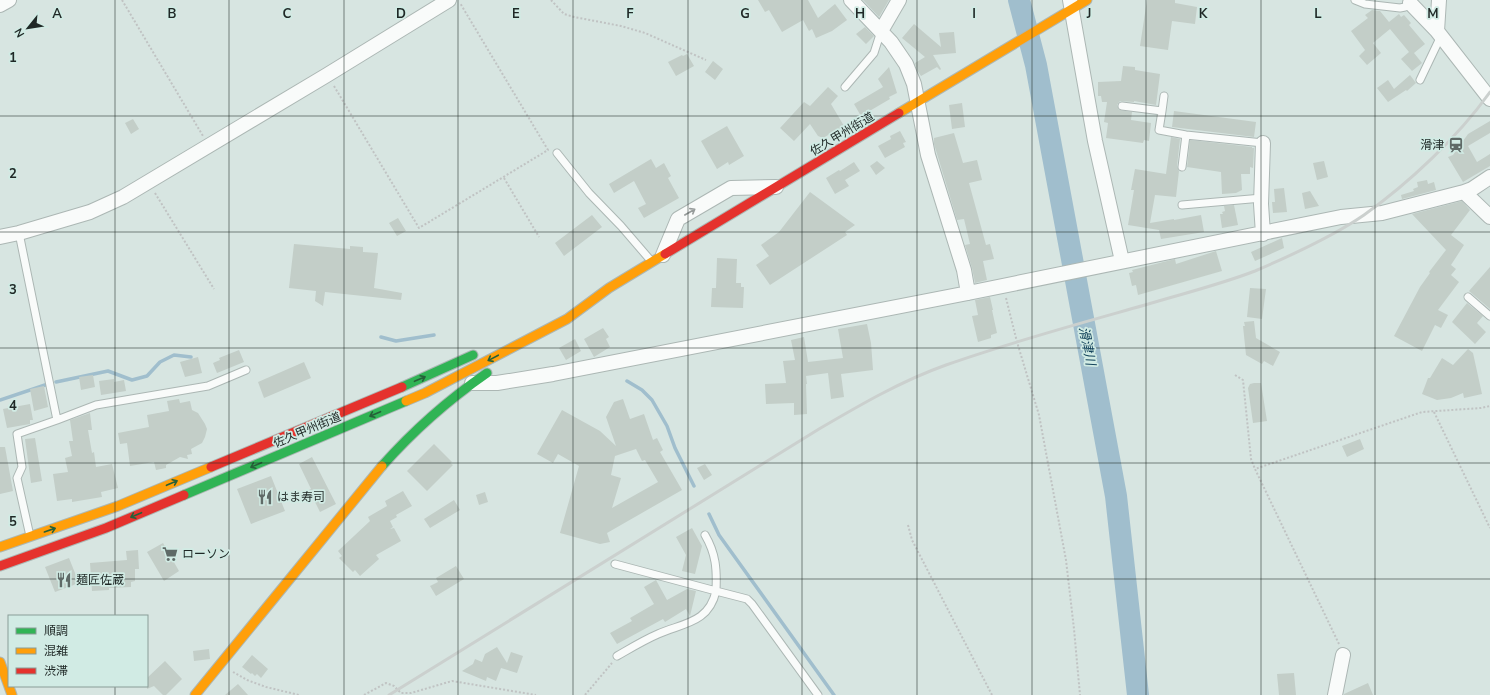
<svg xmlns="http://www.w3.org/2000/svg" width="1490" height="695" viewBox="0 0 1490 695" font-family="'Nunito Sans','Noto Sans JP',sans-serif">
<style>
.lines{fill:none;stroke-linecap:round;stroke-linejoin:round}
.stream{stroke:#a0becd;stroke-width:3.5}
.river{stroke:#a0becd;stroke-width:22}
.building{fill:#c3cec8;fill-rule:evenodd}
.lane-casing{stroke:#acb7b4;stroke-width:9}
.street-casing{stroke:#acb7b4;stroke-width:16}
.fast-casing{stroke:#acb7b4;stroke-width:11}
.slow-casing{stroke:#acb7b4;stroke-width:11}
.jam-casing{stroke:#acb7b4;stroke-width:11}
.path{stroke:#c0c3c3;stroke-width:2;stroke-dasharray:2 2;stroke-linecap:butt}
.lane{stroke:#f9fbfa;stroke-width:7}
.street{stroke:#f9fbfa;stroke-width:14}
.fast{stroke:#30b455;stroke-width:9}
.slow{stroke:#ff9f0a;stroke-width:9}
.jam{stroke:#e5322d;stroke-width:9}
.rail{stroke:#cbd0ce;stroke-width:3}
.oneway{stroke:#979c9b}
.oneway2{stroke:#266039}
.grid{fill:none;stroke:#1f2826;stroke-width:1;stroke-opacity:0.55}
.labels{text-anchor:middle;stroke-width:3.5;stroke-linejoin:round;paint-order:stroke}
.street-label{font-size:12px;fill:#1f2826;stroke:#d1ebe4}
.poi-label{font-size:12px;fill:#1f2826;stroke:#d1ebe4;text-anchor:start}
.water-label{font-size:13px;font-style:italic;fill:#12425a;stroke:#d1ebe4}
.grid-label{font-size:13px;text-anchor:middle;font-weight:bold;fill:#1f2826;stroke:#d1ebe4;stroke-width:3.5;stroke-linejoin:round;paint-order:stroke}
</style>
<rect width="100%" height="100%" fill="#d7e5e1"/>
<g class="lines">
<path class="stream" d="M381,337L396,341L434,335
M627,381L642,390L652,400L667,426L675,448L694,486
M56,382L108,371L132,380L147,376L160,362L174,355L191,357
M0,400L45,385
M709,514L719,535L834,695"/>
<path class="river" d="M1019,0L1036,65L1116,496L1138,695"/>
</g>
<path class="building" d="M758,0H808L818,18L835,4L847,20L832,31L816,38L812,29L809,31L803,20L782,32L769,10L765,12Z
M863,0H889L879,17Z
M1147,0H1175V3L1197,7L1195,24L1172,21L1168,50L1140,46Z
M1372,10L1380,11L1389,22L1399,14L1401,17L1404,15L1411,23L1409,25L1425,44L1414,53L1422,63L1412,71L1401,59L1409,52L1390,29L1373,43L1381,53L1367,65L1359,56L1365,50L1351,31L1368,18L1365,15Z
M914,24L941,47L939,33L954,32L956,53L933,55L941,69L940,70L937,67L921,76L917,70L915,63L925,57L902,38Z
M865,27L874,36L866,44L856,34Z
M687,54L694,66L676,76L668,62L682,55L683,56Z
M713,61L723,69L715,80L705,72Z
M1123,66L1135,67V70L1160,74L1156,105L1134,101V102L1120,101L1117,105L1119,110L1132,112L1131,120L1151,123L1149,141L1144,140L1143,143L1106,138L1108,123L1104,122L1107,102H1102L1101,96H1098V82L1121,81Z
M889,67L897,93L889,97L890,99L861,116L854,104L883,87L878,79Z
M1410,75L1416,83L1407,91L1406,90L1388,102L1377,88L1388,80L1394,89Z
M828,87L838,96L831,104L844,126L823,138L818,136L810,124L794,141L780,128L804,102L810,106Z
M962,103L965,127L952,129L949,105Z
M1174,111L1256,122L1254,137L1172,127Z
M133,119L139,129L131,134L125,123Z
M1490,121V133L1468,146L1477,162L1490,154V166L1463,182L1448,157L1453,155L1468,134Z
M727,126L744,156L729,165L728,162L717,169L701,141Z
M900,131L906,142L903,143L905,147L885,158L878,146L891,139L890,136Z
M954,133L963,163L977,160L982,180L969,183L986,245L990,244L994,259L983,261L987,280L975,283L972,268L965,245L970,244L964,219L957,220L934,144V138Z
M1171,137L1180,139L1177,166L1179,171L1176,197L1155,195L1150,223L1174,219V220L1201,215L1204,232L1161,239L1159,230L1128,225L1134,190H1131L1135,169L1166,174Z
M1190,140L1252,147V148H1254L1253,168L1250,167V174H1241L1242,190L1236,193L1222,194L1221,172L1187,167Z
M651,159L656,168L664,163L671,176L668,178L679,198L644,218L638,208L646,204L634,181L614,193L609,184Z
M877,161L885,168L876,175L870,166Z
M1324,161L1328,177L1317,180L1313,163Z
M854,162L860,171L845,180L849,186L835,194L826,178L839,170L840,171Z
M1427,180L1428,184L1434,182L1436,190L1402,199L1401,195L1414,191L1413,189L1418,187L1417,182Z
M1284,188L1287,212L1273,213L1272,202H1275L1274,189Z
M1310,191L1319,206L1305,209L1302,193Z
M810,192L855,225L845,232L847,235L770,285L756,265L769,256L761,245L779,232Z
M1462,201L1470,210L1451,235L1464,245L1451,265L1456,269L1451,275L1459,282L1438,310L1448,315L1441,328L1435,325L1422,351L1394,336L1420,287L1430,273L1429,272L1446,250L1412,214Z
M1234,205L1238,225L1222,228L1220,214H1223L1222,212L1225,211L1224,206Z
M592,215L602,227L564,256L555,243Z
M398,218L406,231L397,236L389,223Z
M1282,238L1284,248L1255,261L1251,252Z
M294,244L350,249V246L363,247V252L378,253L374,288L402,293L401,300L325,292L323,306L315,301L316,291L289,288Z
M1216,251L1222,271L1138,295L1136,285L1132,286L1129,273L1133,272L1132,270L1175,259L1176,264Z
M717,258L737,259L736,283H741V287H744L743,308L711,307L712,288H716Z
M1490,267V309L1469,291Z
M1250,288L1266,289L1262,319L1247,317Z
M990,297L993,310H992L997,333L991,335V338L978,342L972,316L978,315L975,300Z
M1467,303L1483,316L1477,323L1486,332L1475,344L1452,322Z
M1254,321L1256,338L1280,352L1273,366L1264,361L1262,364L1246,355L1243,326H1245L1244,322Z
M867,324L871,343L873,370L841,374L844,397L831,399L828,373L806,376L807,384H806L807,414L794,415V403L766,404L765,384L786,383L783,361L795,360L791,340L804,337L808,362L843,358L838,329Z
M603,328L609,337L606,339L610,347L594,357L584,339Z
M575,339L581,351L566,360L559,348Z
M1468,349L1473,353L1482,394L1464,398L1463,393L1451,398L1437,400L1422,394L1428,378H1430L1442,358L1453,365Z
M239,350L244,362L217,373L213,363L220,360L219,358Z
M198,357L202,373L185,377L180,362Z
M304,362L311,378L264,398L258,382Z
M93,375L95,387L81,390L79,377Z
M114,379V382L124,380L126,391L101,395L99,381Z
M1254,383H1261L1267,421L1253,423L1248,388L1250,384Z
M44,386L48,407L34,411L30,389Z
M179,399L180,403L190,401L192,410L198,413L205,424L207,429L205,437L202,443L191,449L192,454L187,455L188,459L180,457L166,465V468L156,470L154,462L130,466L127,443L120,444L118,433L149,427L147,415L169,411L167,401Z
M623,399L630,419L644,414L653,440L657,438L663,450L660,452L682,490L607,533L610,542L600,544L560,533L579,466L558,454L553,463L537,454L562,410L600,431L616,446L606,417L614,402ZM636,449L642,461L645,460L658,482L612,508L621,478L611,475L615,456Z
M30,404L33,420H30V424L7,428L3,409Z
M90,413L92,430H88L92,453L94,452L96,467L112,464L118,488L101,492L102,497L72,502V499L57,501L53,474L68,472L65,458L72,456L69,441H73L70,420Z
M35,438L42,481L31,483L25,439Z
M1360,439L1364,449L1347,457L1342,446Z
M434,444L452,462L450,463L453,465L427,491L407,471Z
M0,447H5L13,491L0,494Z
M312,457L336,504L320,512L309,490L311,489L299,464Z
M705,464L712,475L704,480L697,468Z
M271,476L285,511L251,524L237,489Z
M403,491L412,506L396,515L397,517L390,521L393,527L390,529L394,528L401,541L376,555L379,559L360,576L355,570L353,572L339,558L342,556L338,551L370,521L368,517L387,506L385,501Z
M485,492L488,502L479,505L476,495Z
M454,500L460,510L430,528L424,519Z
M692,528L702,546L695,574L682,571L686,555L676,537Z
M163,543L179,571L164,581L147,552Z
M138,550L139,569H135V581L131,582V587L109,588V590L92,591L90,563L127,560L126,551Z
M69,558L79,583L55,592L45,567Z
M456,566L464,579L436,596L430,586L438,582L436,578Z
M656,580L667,600L687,589L696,591L690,616L686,609L665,622L663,619L617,644L610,633L632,621L630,618L654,604L644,587Z
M497,647L507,663L511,652L523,656L517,673L501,668L496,681L487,677L486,681L462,671L473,664L475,659L482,662L485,654Z
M209,649L210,659L194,661L193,651Z
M252,655L268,669L261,678L257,674L255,676L252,673L251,674L242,667Z
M165,661L182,679L166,695H163L154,686L147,689V678Z
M1294,673L1296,695H1279L1277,674Z
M1368,683L1373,695H1344V694Z
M238,684L248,695H225Z"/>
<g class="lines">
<defs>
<path id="lane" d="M1355,0L1365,4L1400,8L1405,7L1410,3L1408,1
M1420,80L1441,36
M845,87L874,53L881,31
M1122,106L1162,111L1159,130L1186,135L1263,143
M1162,111L1164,96
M557,153L589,193L621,226L652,262
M1182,167L1186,135
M1182,205L1262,198
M19,233L57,420L17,434L22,467L17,478L30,536
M1468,297L1490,316
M57,420L96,405L208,386L246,370
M615,564L716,591C717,569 716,554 705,535
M617,656C631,648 644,640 658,634C683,623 709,623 716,591L747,599L752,604L818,695"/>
<path id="street" d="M851,0L891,42L906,64L914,84L928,155L964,270L968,293
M1070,0L1095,141L1122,261
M1410,3L1437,31L1490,99
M0,5L9,0
M881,31L899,0
M1437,31L1439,0
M1464,192L1490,217
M1263,234L1261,204L1263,143
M0,237L19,233L90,212L123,197L327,75L449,0
M663,255L678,219L731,188L776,187
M472,383H497L553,374L968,293L1341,217L1382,213L1464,192L1472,189L1490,177
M1335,695L1343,655"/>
<path id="fast" d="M402,387L473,355
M382,466C413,431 448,400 487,373
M184,495L406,401"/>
<path id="slow" d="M899,113L1087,0
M406,401L425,393L567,319L609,288L665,254
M0,547L118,506L211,467
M0,662L12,695
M195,695L382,466"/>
<path id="jam" d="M665,254L899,113
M211,467L402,387
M0,566L106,528L184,495"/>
</defs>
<use href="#lane" class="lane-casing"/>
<use href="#street" class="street-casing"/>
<use href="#fast" class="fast-casing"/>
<use href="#slow" class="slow-casing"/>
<use href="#jam" class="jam-casing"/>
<path class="path" d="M122,0L203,136
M551,0L564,14L574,17L621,26L645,33L706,60
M334,86L419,228L548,150L460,3
M504,178L539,237
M155,193L214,289
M1006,298L1017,342L1039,415L1066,560L1074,629L1080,695
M1235,375L1243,380L1251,459L1255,469
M1434,412L1490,528
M908,525L912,540L992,695
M1339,644L1255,469L1422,412L1481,408L1490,406
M233,672L247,680L266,687L299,695
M364,695L386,683L394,686L401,693H411L452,681L536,695
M585,695L612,663"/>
<use href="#lane" class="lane"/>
<use href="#street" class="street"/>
<use href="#fast" class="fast"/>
<use href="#slow" class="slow"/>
<use href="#jam" class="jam"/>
<path class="rail" d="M389,695L819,429C860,405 901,381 946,365C1011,342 1078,324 1145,305C1181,294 1219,285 1255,271C1290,256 1332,237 1364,215C1409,183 1458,137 1490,92"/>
</g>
<defs><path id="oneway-shaft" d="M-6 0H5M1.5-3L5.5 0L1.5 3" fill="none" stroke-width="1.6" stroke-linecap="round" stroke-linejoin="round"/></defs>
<use class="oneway" href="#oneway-shaft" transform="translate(690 212) rotate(-30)"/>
<g class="oneway2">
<use href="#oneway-shaft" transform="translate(493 358) rotate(152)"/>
<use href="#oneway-shaft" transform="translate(420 379) rotate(-23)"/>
<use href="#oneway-shaft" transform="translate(375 414) rotate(157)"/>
<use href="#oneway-shaft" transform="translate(256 465) rotate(157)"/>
<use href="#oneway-shaft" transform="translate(172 483) rotate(-23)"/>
<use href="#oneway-shaft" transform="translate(136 515) rotate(157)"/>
<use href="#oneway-shaft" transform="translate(50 530) rotate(-19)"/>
</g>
<path class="grid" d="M115,0V616M229,0V695M344,0V695M458,0V695M573,0V695M688,0V695M802,0V695M917,0V695M1032,0V695M1146,0V695M1261,0V695M1375,0V695M0,116H1490M0,232H1490M0,348H1490M0,463H1490M0,579H1490M115,686V695"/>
<defs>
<symbol id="station-bare" viewBox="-9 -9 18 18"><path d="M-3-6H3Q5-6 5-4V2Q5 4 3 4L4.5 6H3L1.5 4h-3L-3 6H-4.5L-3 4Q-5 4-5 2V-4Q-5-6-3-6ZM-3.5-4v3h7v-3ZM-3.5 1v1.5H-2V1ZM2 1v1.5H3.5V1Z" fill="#5f6a67" stroke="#d1ebe4" stroke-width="2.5" paint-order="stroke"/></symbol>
<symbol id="restaurant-bare" viewBox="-9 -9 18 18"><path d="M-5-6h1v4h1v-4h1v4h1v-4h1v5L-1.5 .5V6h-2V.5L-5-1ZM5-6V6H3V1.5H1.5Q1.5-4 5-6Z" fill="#5f6a67" stroke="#d1ebe4" stroke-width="2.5" paint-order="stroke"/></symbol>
<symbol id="supermarket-bare" viewBox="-9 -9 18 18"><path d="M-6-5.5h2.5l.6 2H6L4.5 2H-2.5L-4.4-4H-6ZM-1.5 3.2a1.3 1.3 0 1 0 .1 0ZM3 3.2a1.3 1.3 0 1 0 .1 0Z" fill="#5f6a67" stroke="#d1ebe4" stroke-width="2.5" paint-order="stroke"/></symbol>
</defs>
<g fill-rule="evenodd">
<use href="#station-bare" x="1445" y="134" width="22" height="22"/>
<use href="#restaurant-bare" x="254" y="486" width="22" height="22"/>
<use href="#supermarket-bare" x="159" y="543" width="22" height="22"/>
<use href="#restaurant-bare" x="53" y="569" width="22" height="22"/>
</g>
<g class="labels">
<g class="street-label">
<text transform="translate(842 134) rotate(-31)" y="4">佐久甲州街道</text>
<text transform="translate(307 430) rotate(-23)" y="4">佐久甲州街道</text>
</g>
<g class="poi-label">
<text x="1444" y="149" text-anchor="end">滑津</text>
<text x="277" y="501">はま寿司</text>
<text x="182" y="558">ローソン</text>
<text x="76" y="584">麺匠佐蔵</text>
</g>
<g class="water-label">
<text transform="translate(1088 346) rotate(79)" y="5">滑津川</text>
</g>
</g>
<g class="grid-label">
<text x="57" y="18">A</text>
<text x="172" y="18">B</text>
<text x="287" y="18">C</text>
<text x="401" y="18">D</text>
<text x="516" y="18">E</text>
<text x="630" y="18">F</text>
<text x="745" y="18">G</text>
<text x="860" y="18">H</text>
<text x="974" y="18">I</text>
<text x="1089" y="18">J</text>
<text x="1203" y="18">K</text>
<text x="1318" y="18">L</text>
<text x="1433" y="18">M</text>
<text x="13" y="62">1</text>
<text x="13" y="178">2</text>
<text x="13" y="294">3</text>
<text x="13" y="410">4</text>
<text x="13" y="526">5</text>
</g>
<rect x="8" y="615" width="140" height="72" fill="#d1ebe4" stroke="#8a9d98"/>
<rect x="16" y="628" width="20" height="6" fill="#30b455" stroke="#8a9d98"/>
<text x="44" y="635" font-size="12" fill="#1f2826">順調</text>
<rect x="16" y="648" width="20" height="6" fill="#ff9f0a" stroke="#8a9d98"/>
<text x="44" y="655" font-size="12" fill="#1f2826">混雑</text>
<rect x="16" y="668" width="20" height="6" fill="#e5322d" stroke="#8a9d98"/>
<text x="44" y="675" font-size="12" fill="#1f2826">渋滞</text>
<g transform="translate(28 28) rotate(240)" stroke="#d1ebe4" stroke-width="3" paint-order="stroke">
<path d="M0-3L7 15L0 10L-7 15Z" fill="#1f2826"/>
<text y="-6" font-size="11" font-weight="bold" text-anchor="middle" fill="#1f2826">N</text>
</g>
</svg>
